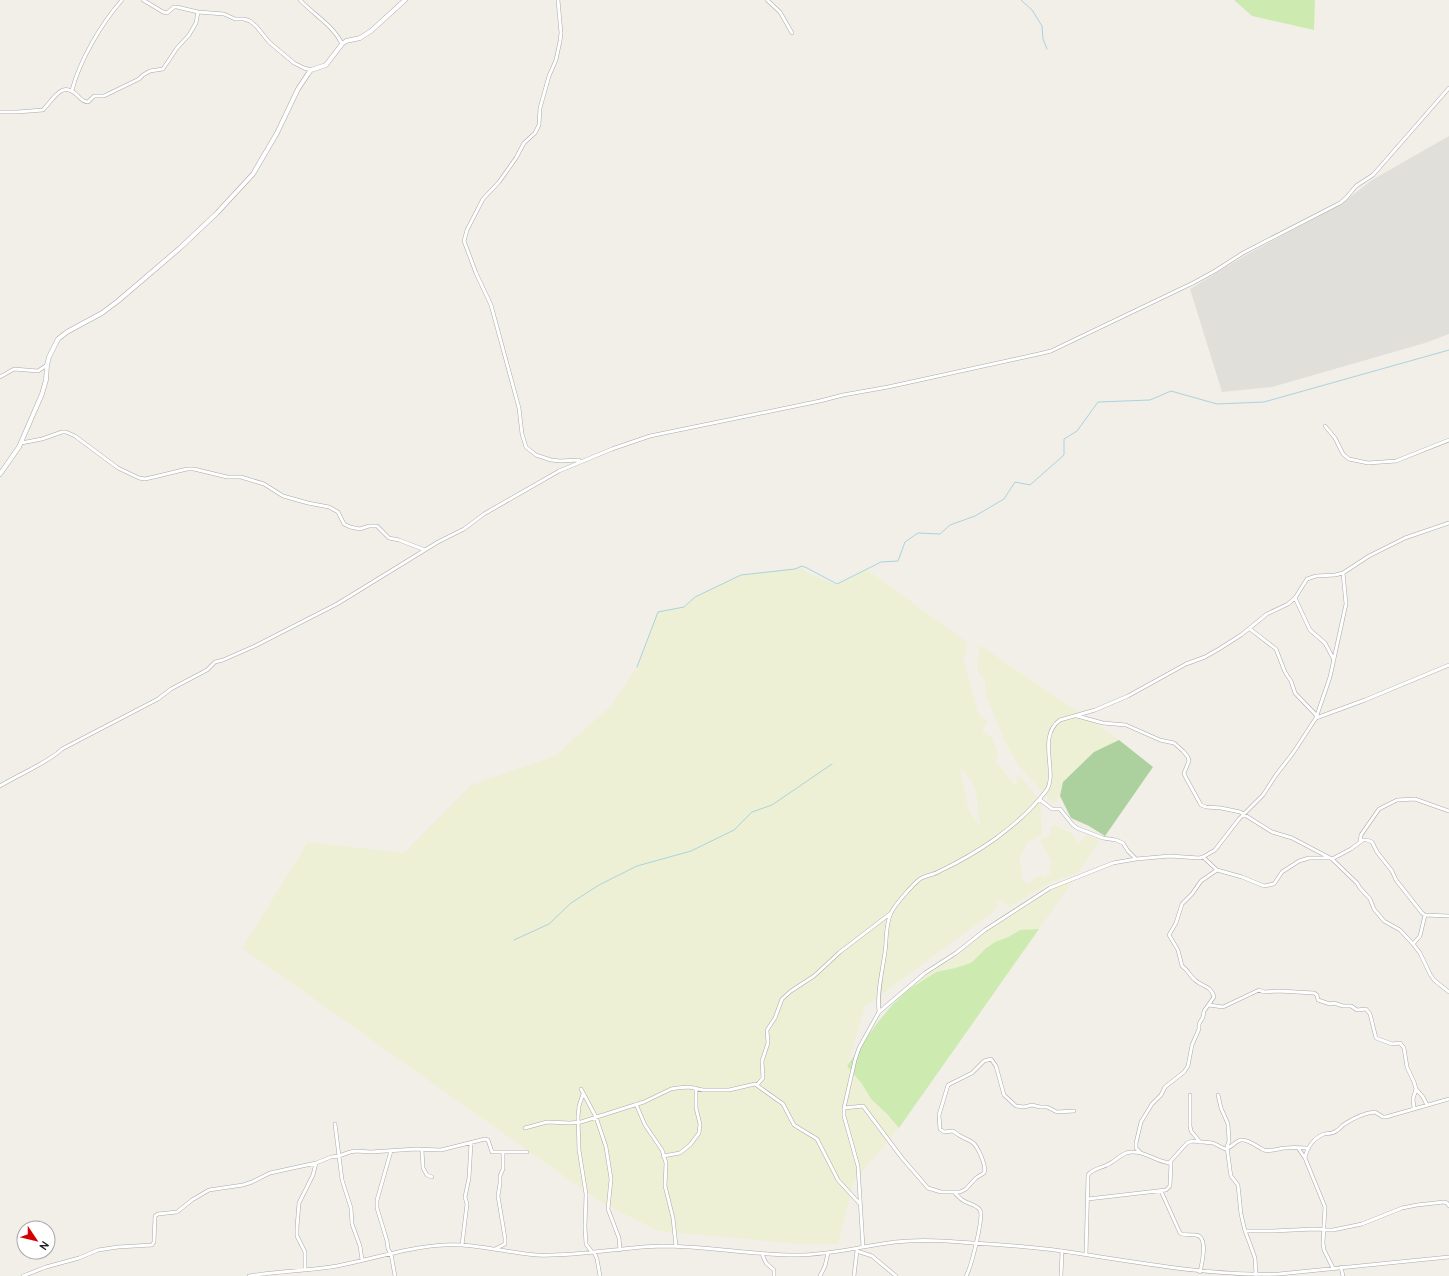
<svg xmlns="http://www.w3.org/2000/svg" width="1449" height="1276" viewBox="0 0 1449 1276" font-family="Cabin,sans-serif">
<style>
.airport{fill:#e1dfda}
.farmland{fill:#eef0d5;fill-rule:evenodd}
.grass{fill:#cdebb0}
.forest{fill:#add19e}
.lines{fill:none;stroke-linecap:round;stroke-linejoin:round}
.stream{stroke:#aad3df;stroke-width:1}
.minor-casing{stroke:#a9a9a9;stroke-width:4}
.tertiary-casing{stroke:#a9a9a9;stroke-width:5}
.minor{stroke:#fff;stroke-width:3}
.tertiary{stroke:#fff;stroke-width:4}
</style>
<rect width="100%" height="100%" fill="#f2efe9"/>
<path class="airport" d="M1449,136V334L1425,343L1272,387L1222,392L1190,289L1246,255L1341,204L1372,180Z"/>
<path class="farmland" d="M803,567L805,572L837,585L866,569L968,643L963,660L972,690L978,713L988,722L982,731L992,738L998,754L995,761L1016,786L1018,774L1041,802L1042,834L1028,842L1020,857L1022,880L1028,884L1033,879L1042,875L1044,878L1051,873L1049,869L1052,862L1040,841L1050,834L1051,827L1056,825L1071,833L1079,844L1086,835L1100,840L1078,873L1051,882L1009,907L997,899L998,908L865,1007L847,1066L862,1084L871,1099L886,1113L899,1128L854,1181L838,1244H798L658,1231L599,1201L242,948L308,842L404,853L471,785L555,756L611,706L637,667L658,612L684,607L695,597L741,575ZM960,767L972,782L976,791L980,826L969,811Z
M980,645L1119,740L1094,752L1063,782L1060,796L1054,804L1018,765L1004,740L986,696L985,681L977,671Z
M1075,878L1039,929L1018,930L1008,937L995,942L985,949L971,963L955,968L936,972L908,990L893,1004L914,984L934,969L956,957L988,926L1010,910L1054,883Z"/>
<path class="grass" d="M1234,0H1315L1314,30L1252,16Z
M1039,929L899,1128L886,1113L871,1099L862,1084L847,1066L878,1022L893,1004L908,990L936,972L955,968L971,963L985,949L995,942L1008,937L1020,930Z"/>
<path class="forest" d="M1119,740L1153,767L1105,836L1089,826L1071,818L1060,796L1063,782L1094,752Z"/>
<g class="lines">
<path class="stream" d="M1021,0L1032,10L1042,26L1043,39L1047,49
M637,667L658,612L684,607L695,597L741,575L795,569L802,566L807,568L837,584L881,562L898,561L905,542L918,533L940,534L950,525L975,516L1004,499L1015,482L1030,485L1064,455V439L1077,431L1098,402L1150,400L1171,391L1217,404L1264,402L1449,350
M514,940L549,924L571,903L599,885L637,866L691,851L734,830L752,812L772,805L832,764"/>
<defs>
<path id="minor" d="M143,0L163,12L167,13L174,7H177L198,12L224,14L235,19H244L250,21L256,26L269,42L294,63L304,68L311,70
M300,0C314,15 333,25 342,44
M558,0L561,33L560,41L556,60L549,76L540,108L539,125L535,133L524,143L516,158L499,182L483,199L467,230L464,241L476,273L491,305L519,408L522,434L526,447L536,455L551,460L560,461L579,460
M767,0L780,12L792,33
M72,90C80,60 101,24 122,0
M0,112H17L43,110C53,100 62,79 78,96C81,99 83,102 88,102L94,96H104L139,79L143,75L150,71L163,69L177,48L189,35L196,23L198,12
M0,377L14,369L38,371L47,365
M1325,426L1335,438L1343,454L1349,459L1368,463L1396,461L1449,440
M21,443L42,439L62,432H66L75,436L118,468L139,478L145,479L154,477L187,469H194L227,477H241L264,484L283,496L308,503L329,507L338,512L344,524L350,527L360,529L369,526H377L389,538L399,540L425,550
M1295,598L1310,630L1325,643L1334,660
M1250,629L1276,649L1285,672L1291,681L1295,693L1317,716
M1077,716L1103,723L1126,725L1160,740L1174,743L1183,751L1188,757L1189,761L1184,773L1185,776L1201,805L1206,807L1221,808L1240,812L1272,832L1292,838L1332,859L1357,883L1360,888L1370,899L1374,909L1384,921L1400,930L1413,944L1420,953L1430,974L1434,980L1449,992
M1316,718L1365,700L1449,665
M0,786C16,776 51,761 62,749L158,699L171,689L207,670L215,662L223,660L255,646L337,604L438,542L464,529L484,514L559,471L612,449L650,436L820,401L843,395L888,387L1043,353L1051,351L1193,283L1215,271L1243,253L1340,203L1346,198L1356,186L1373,175L1449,88
M1039,799L1052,809H1060L1073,825L1077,828L1103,838L1116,840L1123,843L1128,851L1136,859
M1360,842L1361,835L1379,809L1397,800L1415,799L1449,811
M1203,857L1217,870L1242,877L1264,886L1274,884L1282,872L1299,861L1309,858H1329
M1332,859L1351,849L1363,840H1367L1372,842L1377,852L1392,871L1396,880L1422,913L1425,915L1449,916
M1413,944L1420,936L1425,915
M1209,1005L1223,1007L1259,990L1264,992L1279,991L1314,993L1317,995L1318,1000L1330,1004L1334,1003L1343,1006H1351L1357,1010L1366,1009L1370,1014L1376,1038L1392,1044L1400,1043L1404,1048L1407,1067L1414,1082L1416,1089L1413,1099L1414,1108
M879,1012C877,992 882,973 885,952C887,939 885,926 891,913C894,906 913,884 920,879C926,875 934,875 940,871C959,862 978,851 995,839C1013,826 1032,809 1046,791C1059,774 1036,737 1060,720L1095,710L1128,696L1186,664L1205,657L1219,649L1241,635L1267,614L1288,604L1295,598L1307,579L1316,576L1335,575L1343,573L1369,556L1405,538L1449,523
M757,1085L763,1078L762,1061L768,1043L767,1030L775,1018L782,999L791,991L814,976L840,952L891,913
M581,1089L596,1117L606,1147L611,1179L608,1209L619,1238L620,1250
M1416,1089L1423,1097L1427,1105
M583,1094L579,1106L578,1117L579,1150L586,1194L585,1227L586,1244L592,1252
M1190,1095V1126L1191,1131L1200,1142
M1218,1095L1221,1108L1228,1124L1229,1141L1227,1147L1230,1170L1231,1176L1238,1185L1241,1214L1245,1231L1250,1244L1255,1258L1256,1275
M636,1104L645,1125L662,1150L666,1163L665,1186L673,1218L676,1246
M844,1108L863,1106L902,1158L928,1188L941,1192H960L966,1189L976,1178L984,1173C987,1167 978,1146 972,1142C965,1138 960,1137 953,1131L944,1132L940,1129L939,1115L948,1085L972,1073L984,1061L991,1059L996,1066L1004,1095L1016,1106L1024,1107L1032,1105L1040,1107H1047L1057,1112L1074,1111
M335,1124L342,1180L351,1208L352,1224L360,1246L362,1260
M525,1128L547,1122L570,1123L581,1122L644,1102L671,1089L677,1088L689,1087L703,1090H729L755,1084L783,1104L794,1125L817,1139L838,1180L860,1204
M1298,1148L1305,1158
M422,1150L423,1168L427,1175L432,1177
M391,1151L377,1200V1208L387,1241L388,1249L391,1254L395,1276
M503,1152H527
M1140,1152L1136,1148V1143L1141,1122L1152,1104L1161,1095L1165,1087L1184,1072L1188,1066L1192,1045L1199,1029V1024L1203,1017L1204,1011L1214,997C1211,985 1202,987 1195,980C1189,975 1189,971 1182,966L1178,950L1169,935L1176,923L1182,904L1192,894L1201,881L1217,870
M663,1156L680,1153L690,1145L699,1133L700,1124L696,1108V1088
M1161,1191L1180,1233C1184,1236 1190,1234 1195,1235C1209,1235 1202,1263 1200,1272
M955,1193C958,1196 960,1199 964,1201C969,1204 977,1205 980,1210C984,1217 971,1268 966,1276
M1088,1199L1166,1190L1170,1186L1171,1162
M1245,1231H1273L1314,1229L1333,1230L1362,1224L1402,1208L1417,1205L1444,1202L1447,1203L1449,1206
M462,1245L467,1204L465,1197L469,1178L471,1143
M863,1247L858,1166L844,1116V1108L855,1060L859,1048L879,1012L925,973L956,953L985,930L1050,888L1113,863L1136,859L1170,856L1199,858L1203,857L1215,850L1239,819L1263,795L1276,775L1293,753L1316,718L1330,677L1346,604L1343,573
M857,1251L872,1256L896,1276
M594,1252L597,1259L600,1276
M762,1254L766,1263L774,1270V1276
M1086,1255L1088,1175C1092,1169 1101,1168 1107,1165C1114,1162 1119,1156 1126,1153C1141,1148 1154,1161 1169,1163L1187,1143L1192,1141L1213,1143L1225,1149C1232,1148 1235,1141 1241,1140C1249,1139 1257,1147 1264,1150C1272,1152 1279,1148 1286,1148C1294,1147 1301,1148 1309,1148
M1341,1267L1343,1276
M1333,1268L1324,1250L1323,1243L1325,1207L1305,1158C1307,1147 1314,1138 1324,1134C1328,1133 1333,1134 1336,1131C1339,1130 1341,1127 1343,1125C1352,1119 1364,1113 1375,1112L1383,1117H1386L1449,1099
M305,1270V1252L297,1236V1227L299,1203L313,1175L316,1163
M23,1276L46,1267L79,1258L98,1250L118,1247L152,1245L154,1242L155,1216L158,1214L177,1212L192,1200L209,1190L243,1185L252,1182L270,1173L316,1163L331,1157L339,1156L350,1152L356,1151L371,1152L416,1149L441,1150L485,1139L488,1140L492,1152H502L503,1153V1169L500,1176V1183L498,1196L505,1238V1244L495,1249
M249,1276C278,1271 308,1271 337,1266C373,1259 408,1247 444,1245C476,1243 506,1253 537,1255C579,1257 620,1247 662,1246C707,1246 752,1255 797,1255C831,1255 862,1246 895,1242C921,1239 947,1241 973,1243C1010,1245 1046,1248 1082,1254C1148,1264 1212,1276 1279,1274L1449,1257
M820,1276L825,1266L828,1253
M854,1276L857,1250
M1061,1276L1062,1251"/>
<path id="tertiary" d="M0,474L19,447L42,394L46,380L47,365L49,357L58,339L67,332L102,313L118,301L180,248L217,213L253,174L277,133L298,89L308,74L311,70L326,65L342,44L346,41L360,38L371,31L405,0"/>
</defs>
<use href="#minor" class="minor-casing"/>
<use href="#tertiary" class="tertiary-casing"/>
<use href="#minor" class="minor"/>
<use href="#tertiary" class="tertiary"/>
</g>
<g transform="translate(36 1240) rotate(125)"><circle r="19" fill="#ffffff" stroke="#a7a7a7"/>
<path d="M0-3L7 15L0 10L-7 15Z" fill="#d40000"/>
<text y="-6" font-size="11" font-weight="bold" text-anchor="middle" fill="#222222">N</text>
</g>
</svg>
